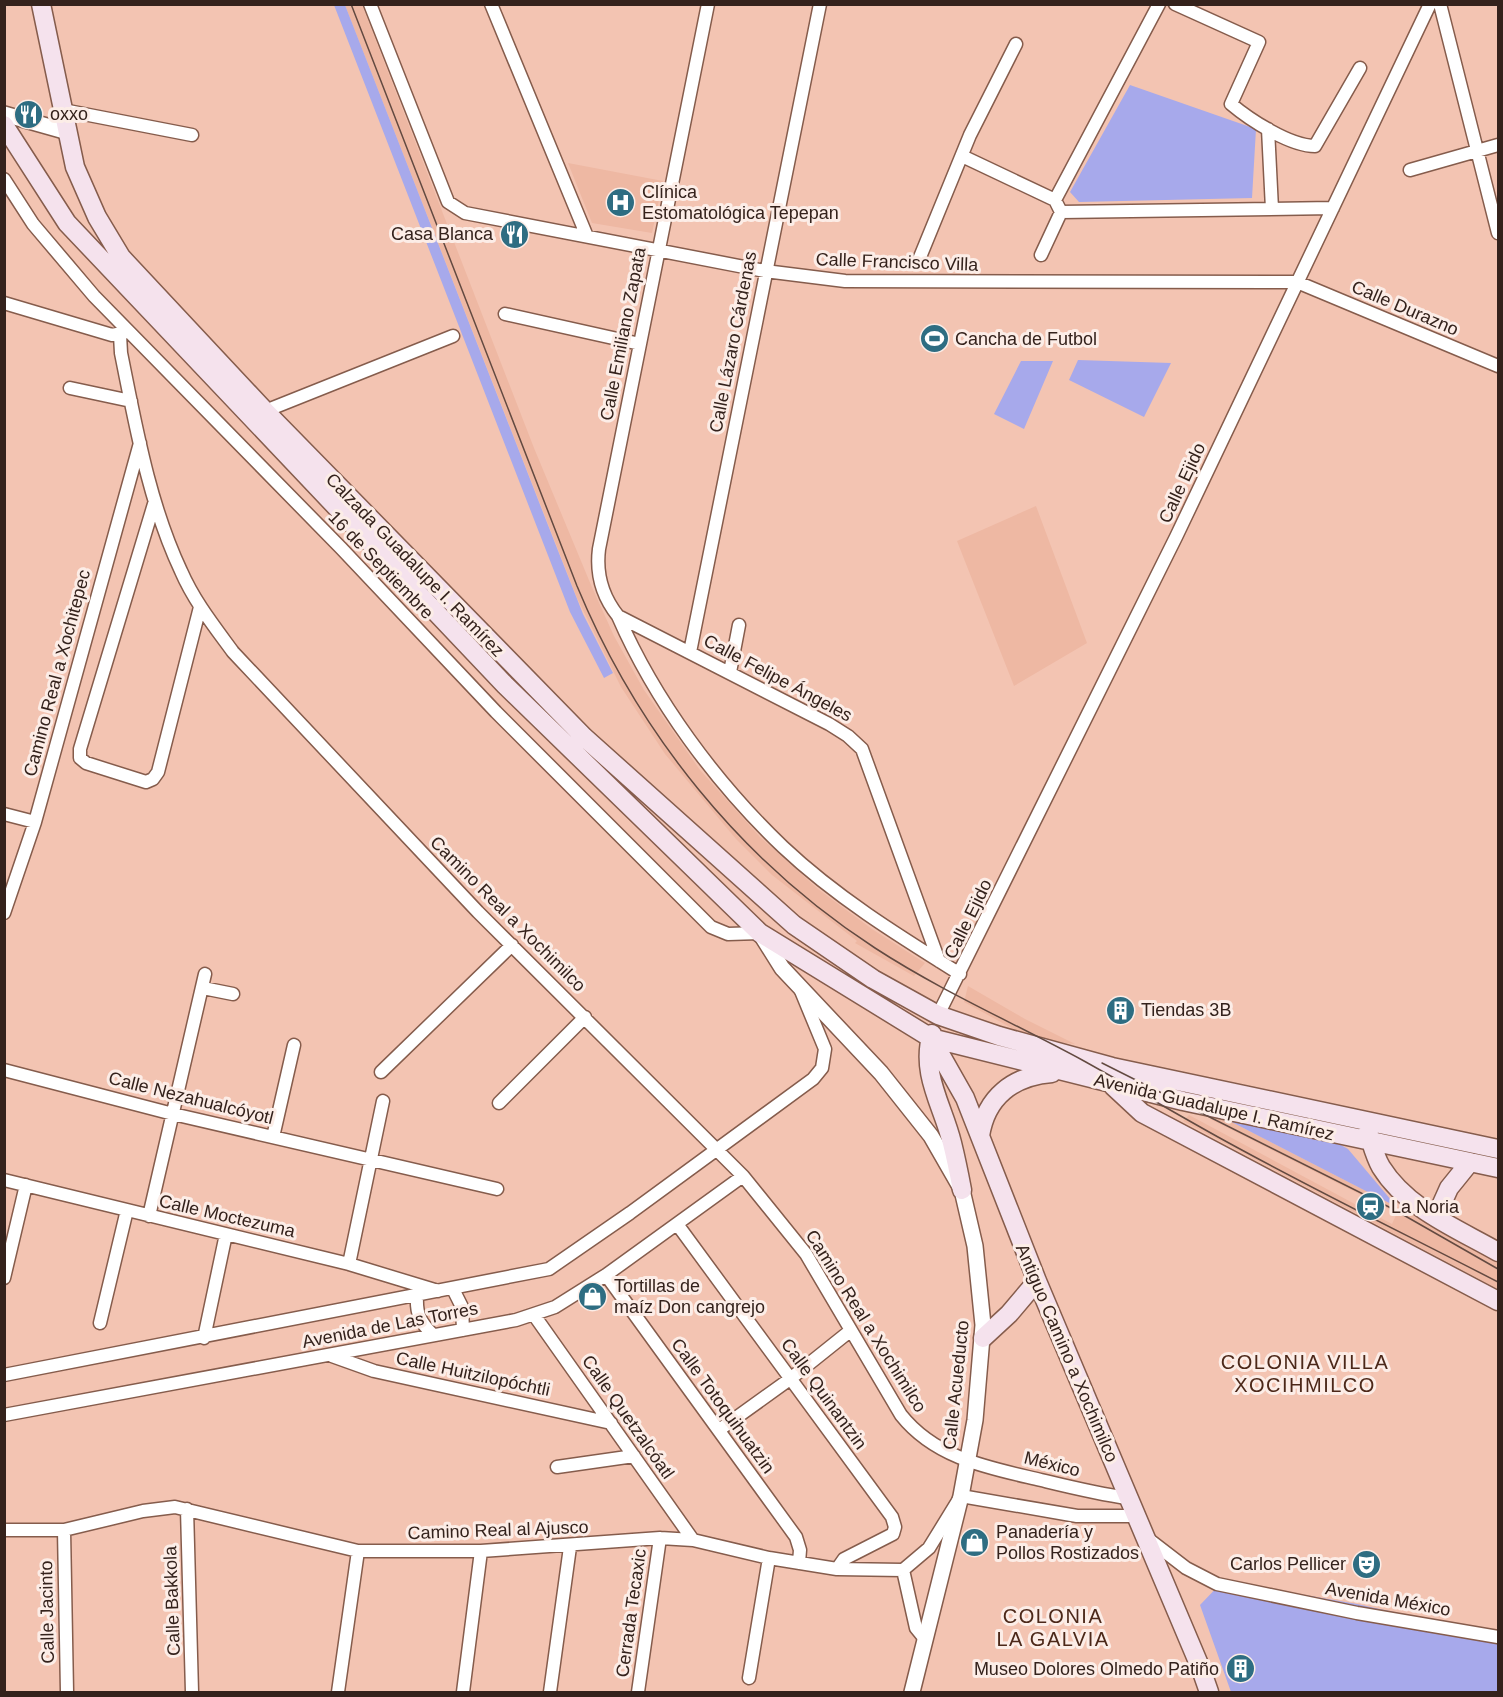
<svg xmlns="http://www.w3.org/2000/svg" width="1503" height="1697" viewBox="0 0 1503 1697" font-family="Arial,sans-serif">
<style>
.built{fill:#eeb8a3}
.green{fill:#a7a9eb}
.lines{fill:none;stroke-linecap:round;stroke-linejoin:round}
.minor-casing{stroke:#855c4c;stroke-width:15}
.tertiary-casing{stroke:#855c4c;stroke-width:18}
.secondary-casing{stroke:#855c4c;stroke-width:21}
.minor{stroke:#fff;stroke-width:12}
.tertiary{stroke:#fff;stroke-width:15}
.secondary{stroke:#f5e2ed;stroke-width:18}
.tram{stroke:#634a41;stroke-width:1.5}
.labels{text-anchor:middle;stroke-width:6;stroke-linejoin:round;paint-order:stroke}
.poi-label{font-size:18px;fill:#34221c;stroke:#fcede7;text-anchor:start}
.street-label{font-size:18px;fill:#34221c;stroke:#fcede7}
.neighbourhood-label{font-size:20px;letter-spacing:1.5px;fill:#4c2819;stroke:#fcede7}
</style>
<rect width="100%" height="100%" fill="#f3c4b2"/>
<path class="built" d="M345,5H362L534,448L591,585L614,636L644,690L700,770L760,837L818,889L872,929L925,963L914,976L855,943L857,941L772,875L736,839L665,754L621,687L577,598Z
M568,163L663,181L652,233L592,223Z
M1036,506L1087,643L1014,686L957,541Z
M968,986L1025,1019L1075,1044L1032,1039L964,1002Z
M1216,1114L1397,1207L1498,1263V1289L1183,1121L1189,1115L1392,1224L1397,1213L1210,1119Z"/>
<path class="green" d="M334,5H345L555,543L583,614L613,673L604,678L570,612Z
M1130,85L1256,129L1252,198L1079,202L1070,192Z
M1078,360L1171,363L1144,417L1069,380Z
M1021,361H1053L1024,429L994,414Z
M1218,1115L1341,1145L1348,1149L1397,1207Z
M1223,1581L1357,1604L1498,1635V1692H1231L1200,1605Z"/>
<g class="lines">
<defs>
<path id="minor" d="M370,4L448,202L465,213L765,271L845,281L1297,282L1498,366
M491,4L586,234
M708,4L599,549C596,573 602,596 618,616L829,724L848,736L862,749L939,961
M1175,4L1259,42L1231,104C1250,120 1290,146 1315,146L1360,68
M1440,4L1498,233
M63,110L192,135
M1268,129L1272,209
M962,156L1055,200
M1410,170L1498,145
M4,179L33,224L94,296L341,548L496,712L711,927L728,934L760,933
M1061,212L1333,208
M1041,255L1061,212L1055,200L1159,4
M918,262L970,135L1016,44
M4,303L112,335L127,332
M505,314L640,344
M120,335L121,353C136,427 149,503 181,571C194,601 214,626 233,652L478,912L743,1176L806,1254L901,1415C936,1459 990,1468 1041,1480C1070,1487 1098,1494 1128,1498
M70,388L131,401
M265,411L453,336
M154,504L80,749V758L86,763L146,782L153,779L158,772L200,607
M618,616C655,701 716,783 783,847C836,897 899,936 960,974
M690,652L820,4
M730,672L739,625
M4,814L35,822
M4,913L35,822L140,443
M203,988L233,994
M938,1015L1176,537L1430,4
M4,1070L173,1114L497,1189
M381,1072L512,945
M499,1103L585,1017
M273,1137L294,1045
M4,1180L349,1264L438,1291
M149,1216L205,974
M677,1224L892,1517L895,1527L893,1534L844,1559L837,1569
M349,1264L383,1101
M606,1275L796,1537L800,1550L799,1563
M4,1278L26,1185
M453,1289L462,1307L463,1330
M417,1296C416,1314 420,1322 433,1335
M534,1315L693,1540
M100,1323L127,1210
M204,1338L226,1234
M332,1356L374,1371L611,1423
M4,1375L549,1269L630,1213L813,1079L822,1068L825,1049L801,991
M4,1415L516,1320L555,1307L606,1275L743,1176
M719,1430L790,1379L850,1331
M557,1467L634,1456
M187,1509L192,1692
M4,1530H64L143,1511L175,1507L358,1551H481L660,1538L693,1540L769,1558L837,1569L903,1570L929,1548L961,1496L1077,1516H1135
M64,1530L67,1692
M1147,1538L1186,1568L1217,1584L1357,1613L1498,1637
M903,1570L916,1628L925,1639
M749,1678L769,1558
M338,1692L358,1551
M463,1692L481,1551
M550,1692L570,1547
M638,1692L660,1538"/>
<path id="tertiary" d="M4,114L68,132
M760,933L782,968L881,1073L931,1136L962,1190L975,1246L983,1325L975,1420L961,1496L912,1692"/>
<path id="secondary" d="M41,4L75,167L97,217L121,257L265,411L584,737L794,925L873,979L938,1015L999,1036L1112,1067L1498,1149
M4,125L67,223L505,685L760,933L931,1038L1183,1101L1498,1168
M932,1034C920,1073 943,1106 952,1143C956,1159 959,1174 962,1190
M931,1038L965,1098L1037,1281L1201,1669L1209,1692
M1113,1086L1142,1113L1498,1301
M1368,1132C1372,1144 1375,1157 1381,1167C1407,1209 1458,1229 1498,1252
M980,1136C986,1097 1013,1076 1052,1073
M1436,1217L1449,1188L1470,1162
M983,1338L1009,1314L1037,1281"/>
</defs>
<use href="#minor" class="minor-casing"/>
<use href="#tertiary" class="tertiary-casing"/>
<use href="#secondary" class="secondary-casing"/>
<use href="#minor" class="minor"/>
<use href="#tertiary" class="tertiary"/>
<use href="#secondary" class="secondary"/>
<path class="tram" d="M351,4L577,586C638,733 741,861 875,948C941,991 1014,1023 1084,1061C1129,1086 1173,1112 1218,1137C1310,1188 1405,1234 1498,1282
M1102,1063L1393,1209L1498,1269"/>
</g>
<defs>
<symbol id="restaurant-disc" viewBox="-11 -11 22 22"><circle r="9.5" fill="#2e6d82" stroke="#fcede7"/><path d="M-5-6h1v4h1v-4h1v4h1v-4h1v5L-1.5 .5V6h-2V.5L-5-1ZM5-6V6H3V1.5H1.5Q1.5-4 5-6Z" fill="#fff"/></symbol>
<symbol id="hospital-disc" viewBox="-11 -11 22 22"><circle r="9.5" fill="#2e6d82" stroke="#fcede7"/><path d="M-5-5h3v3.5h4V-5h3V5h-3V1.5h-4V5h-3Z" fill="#fff"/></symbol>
<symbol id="stadium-disc" viewBox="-11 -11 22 22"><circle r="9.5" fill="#2e6d82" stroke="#fcede7"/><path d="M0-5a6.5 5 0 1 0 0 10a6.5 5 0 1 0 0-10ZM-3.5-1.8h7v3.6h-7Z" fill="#fff"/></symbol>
<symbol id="building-disc" viewBox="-11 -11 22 22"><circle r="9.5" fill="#2e6d82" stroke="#fcede7"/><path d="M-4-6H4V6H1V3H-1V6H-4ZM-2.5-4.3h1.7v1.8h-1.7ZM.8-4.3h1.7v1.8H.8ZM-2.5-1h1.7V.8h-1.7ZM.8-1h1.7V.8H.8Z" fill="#fff"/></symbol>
<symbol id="station-disc" viewBox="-11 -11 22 22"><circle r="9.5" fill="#2e6d82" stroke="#fcede7"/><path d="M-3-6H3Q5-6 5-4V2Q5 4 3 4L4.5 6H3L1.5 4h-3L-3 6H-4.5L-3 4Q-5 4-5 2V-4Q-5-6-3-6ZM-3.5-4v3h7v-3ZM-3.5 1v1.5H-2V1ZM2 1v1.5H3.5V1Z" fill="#fff"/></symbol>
<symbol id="shop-disc" viewBox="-11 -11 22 22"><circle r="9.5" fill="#2e6d82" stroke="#fcede7"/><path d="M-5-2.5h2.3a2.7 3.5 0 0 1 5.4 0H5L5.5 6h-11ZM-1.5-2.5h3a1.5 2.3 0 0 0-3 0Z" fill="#fff"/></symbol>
<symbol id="theatre-disc" viewBox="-11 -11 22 22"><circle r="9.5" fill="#2e6d82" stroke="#fcede7"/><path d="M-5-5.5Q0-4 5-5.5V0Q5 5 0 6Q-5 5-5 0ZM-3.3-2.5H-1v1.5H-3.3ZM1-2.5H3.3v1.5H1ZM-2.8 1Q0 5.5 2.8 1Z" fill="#fff"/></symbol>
</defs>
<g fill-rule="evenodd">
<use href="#restaurant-disc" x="12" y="98" width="33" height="33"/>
<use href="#hospital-disc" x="604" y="186" width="33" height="33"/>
<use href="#restaurant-disc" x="498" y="218" width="33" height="33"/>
<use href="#stadium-disc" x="918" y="322" width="33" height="33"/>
<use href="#building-disc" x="1104" y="994" width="33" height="33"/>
<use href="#station-disc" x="1354" y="1190" width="33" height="33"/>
<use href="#shop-disc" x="576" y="1280" width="33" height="33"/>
<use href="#shop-disc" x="958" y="1526" width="33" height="33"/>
<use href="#theatre-disc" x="1350" y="1548" width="33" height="33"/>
<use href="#building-disc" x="1224" y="1652" width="33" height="33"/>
</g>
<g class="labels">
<g class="poi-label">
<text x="50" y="120">oxxo</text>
<text x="642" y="198">Clínica<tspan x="642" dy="21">Estomatológica Tepepan</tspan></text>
<text x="493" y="240" text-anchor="end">Casa Blanca</text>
<text x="955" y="345">Cancha de Futbol</text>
<text x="1141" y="1016">Tiendas 3B</text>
<text x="1391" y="1213">La Noria</text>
<text x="614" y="1292">Tortillas de<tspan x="614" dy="21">maíz Don cangrejo</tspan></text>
<text x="996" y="1538">Panadería y<tspan x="996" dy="21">Pollos Rostizados</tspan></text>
<text x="1346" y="1570" text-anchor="end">Carlos Pellicer</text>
<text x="1219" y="1675" text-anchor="end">Museo Dolores Olmedo Patiño</text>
</g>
<g class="street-label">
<text transform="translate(897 262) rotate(2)" y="6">Calle Francisco Villa</text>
<text transform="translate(1405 308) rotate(23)" y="6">Calle Durazno</text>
<text transform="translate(623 334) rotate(-79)" y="6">Calle Emiliano Zapata</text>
<text transform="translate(733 342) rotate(-79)" y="6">Calle Lázaro Cárdenas</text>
<text transform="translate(1182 483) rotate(-65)" y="6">Calle Ejido</text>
<text transform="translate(381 565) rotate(46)" y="6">16 de Septiembre</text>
<text transform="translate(415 565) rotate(46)" y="6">Calzada Guadalupe I. Ramírez</text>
<text transform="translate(57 673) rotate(-75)" y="6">Camino Real a Xochitepec</text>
<text transform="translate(778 678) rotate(28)" y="6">Calle Felipe Ángeles</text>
<text transform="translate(508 914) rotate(45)" y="6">Camino Real a Xochimilco</text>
<text transform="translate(968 919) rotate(-64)" y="6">Calle Ejido</text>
<text transform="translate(191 1098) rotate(14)" y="6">Calle Nezahualcóyotl</text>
<text transform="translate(1214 1107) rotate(13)" y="6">Avenida Guadalupe I. Ramírez</text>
<text transform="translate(227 1216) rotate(13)" y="6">Calle Moctezuma</text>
<text transform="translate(866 1321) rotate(58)" y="6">Camino Real a Xochimilco</text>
<text transform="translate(390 1325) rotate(-11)" y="6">Avenida de Las Torres</text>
<text transform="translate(1067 1353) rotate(67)" y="6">Antiguo Camino a Xochimilco</text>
<text transform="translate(473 1374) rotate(12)" y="6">Calle Huitzilopóchtli</text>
<text transform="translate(956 1385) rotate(-84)" y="6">Calle Acueducto</text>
<text transform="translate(824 1394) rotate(54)" y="6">Calle Quinantzin</text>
<text transform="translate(723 1406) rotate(54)" y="6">Calle Totoquihuatzin</text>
<text transform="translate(628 1417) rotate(55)" y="6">Calle Quetzalcóatl</text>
<text transform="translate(1052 1464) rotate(14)" y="6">México</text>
<text transform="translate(498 1530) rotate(-2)" y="6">Camino Real al Ajusco</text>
<text transform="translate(1388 1599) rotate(10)" y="6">Avenida México</text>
<text transform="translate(172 1601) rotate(-92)" y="6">Calle Bakkola</text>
<text transform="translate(47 1612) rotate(-91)" y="6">Calle Jacinto</text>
<text transform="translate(631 1613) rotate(-82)" y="6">Cerrada Tecaxic</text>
</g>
<g class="neighbourhood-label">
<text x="1305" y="1369">COLONIA VILLA<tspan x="1305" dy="23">XOCIHMILCO</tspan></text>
<text x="1053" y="1623">COLONIA<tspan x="1053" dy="23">LA GALVIA</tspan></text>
</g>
</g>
<rect width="1503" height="1697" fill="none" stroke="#34221c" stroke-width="12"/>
</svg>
